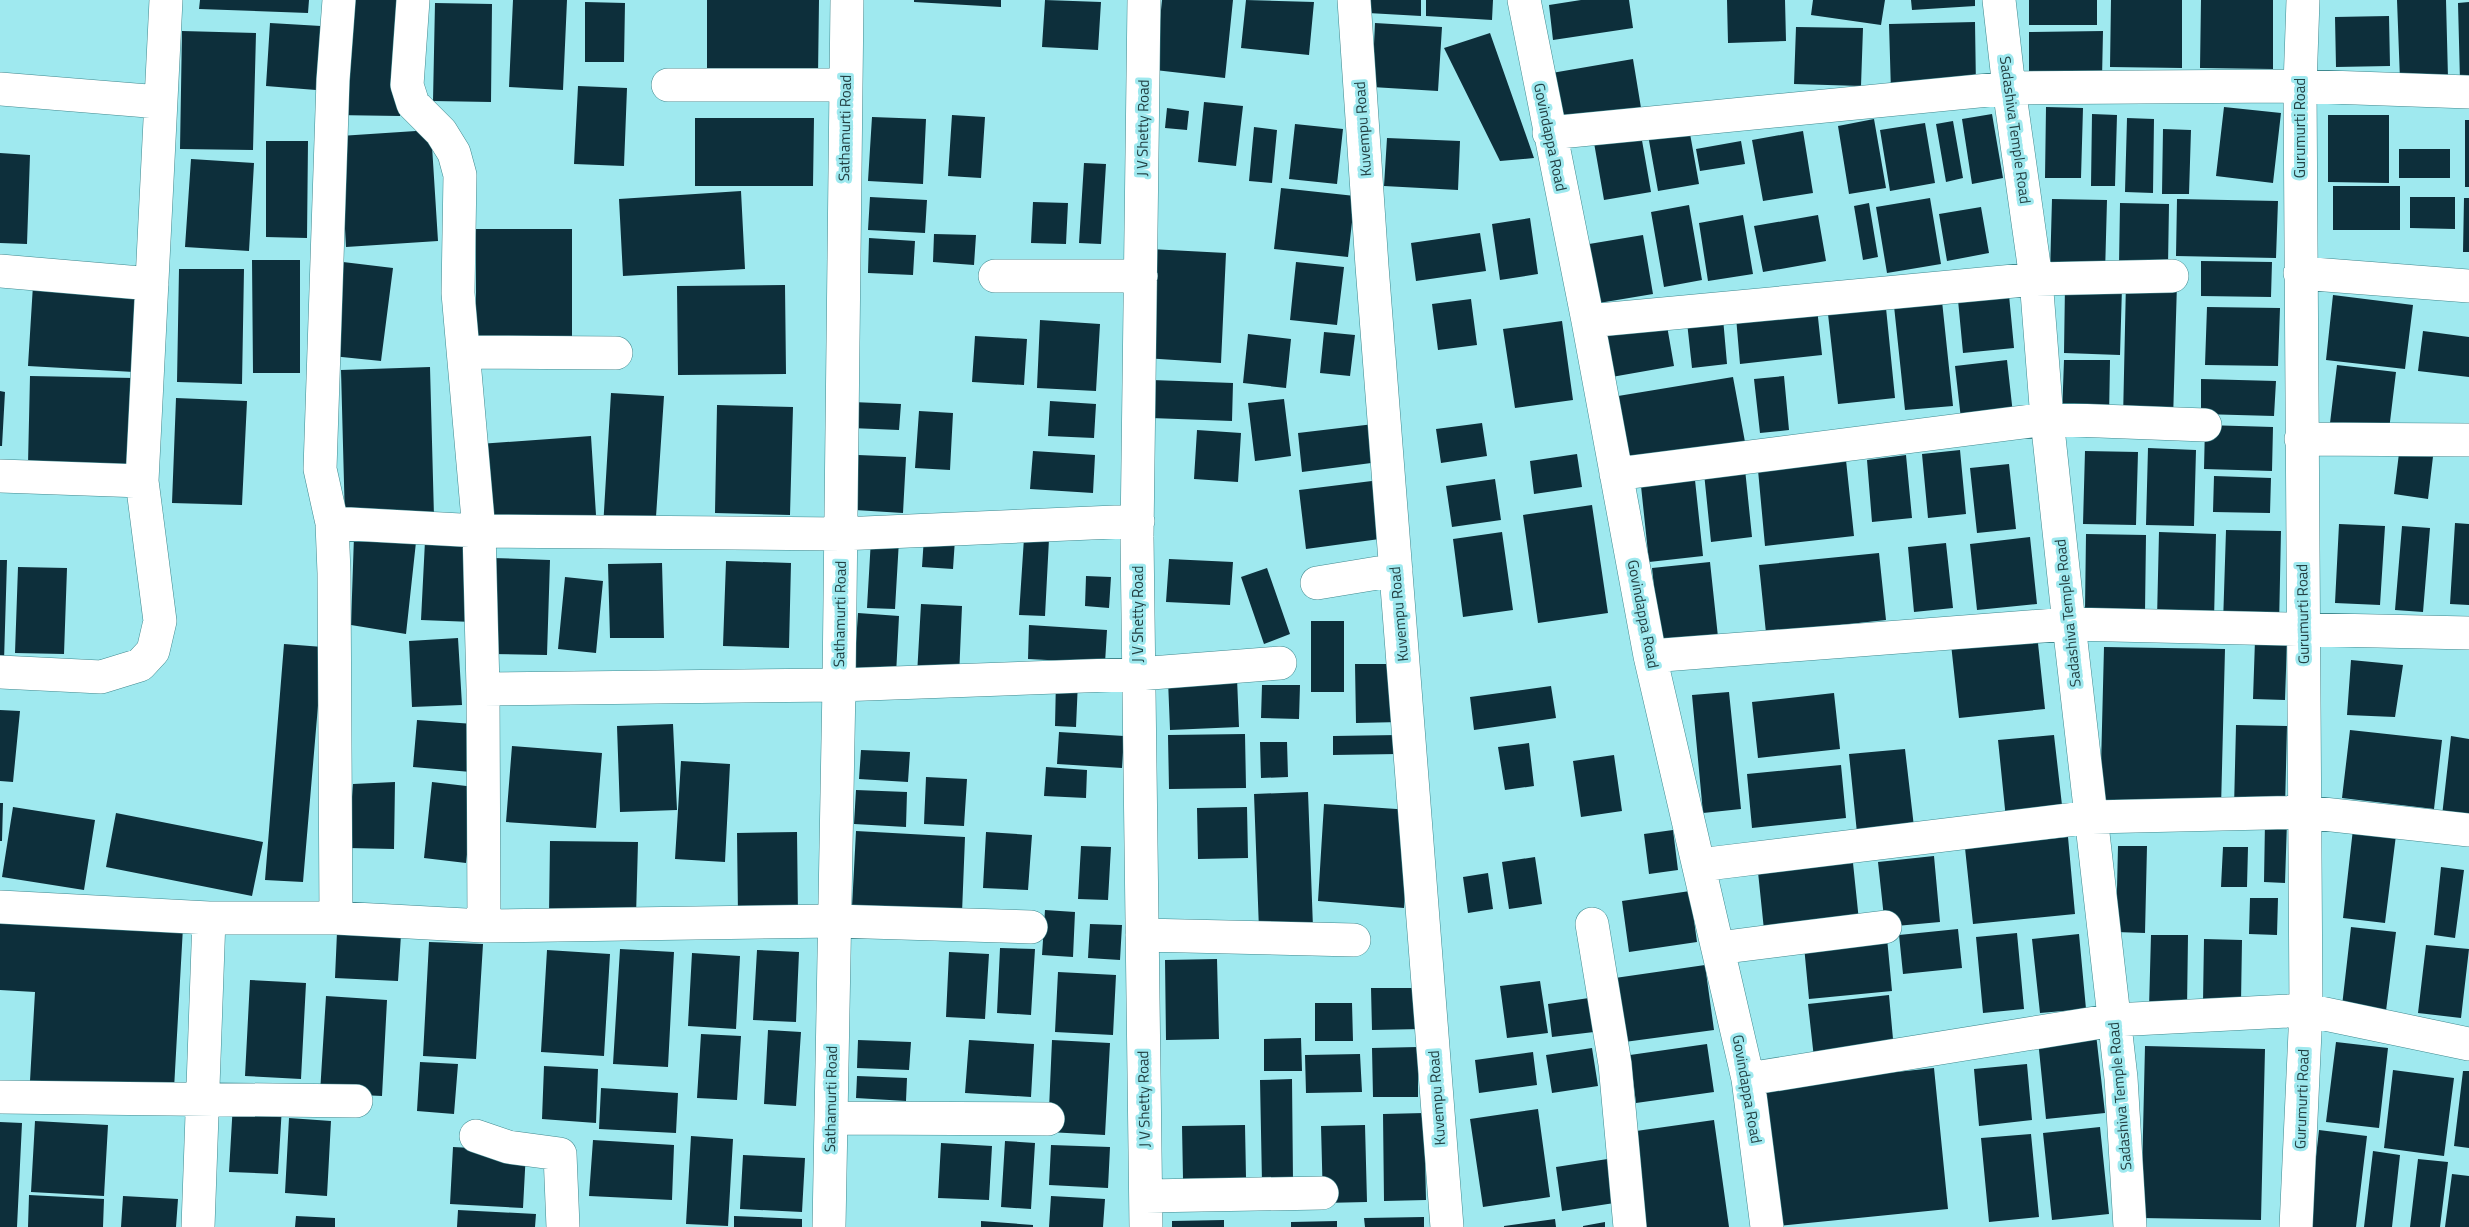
<svg xmlns="http://www.w3.org/2000/svg" width="2469" height="1227" viewBox="0 0 2469 1227" font-family="'Titillium Web',sans-serif">
<style>
.building{fill:#0d2f3b}
.lines{fill:none;stroke-linecap:round;stroke-linejoin:round}
.minor-casing{stroke:#40898f;stroke-width:34}
.minor{stroke:#fff;stroke-width:33}
.labels{text-anchor:middle;stroke-width:6;stroke-linejoin:round;paint-order:stroke}
.street-label{font-size:15px;fill:#224043;stroke:#9fe9ef}
</style>
<rect width="100%" height="100%" fill="#9fe9ef"/>
<path class="building" d="M200,0H309L308,13L199,9Z
M342,0H410L400,116L334,115Z
M513,0H567L563,90L509,87Z
M707,0H819L818,76H707Z
M914,0H1001V7L914,2Z
M1045,0L1101,2L1098,50L1042,47Z
M1162,0H1233L1225,78L1155,70Z
M1246,0L1314,2L1309,55L1241,48Z
M1369,0H1421V16L1368,13Z
M1426,0H1493L1492,20L1426,16Z
M1581,0H1629L1633,28L1553,40L1549,5Z
M1727,0H1785L1786,41L1728,43Z
M1813,0H1885L1881,25L1811,15Z
M1911,0H1975V6L1912,10Z
M2029,0H2097V25H2029Z
M2111,0H2182V68L2110,67Z
M2201,0H2273V69L2200,68Z
M2397,0H2446L2448,78L2400,80Z
M585,2L625,3L624,62H585Z
M2469,2V80L2460,81L2458,3Z
M435,3L492,4L491,102L433,101Z
M2389,16L2390,66L2336,67L2335,17Z
M1975,22L1976,89L1891,92L1889,24Z
M270,23L321,26L316,90L266,86Z
M1375,23L1442,27L1438,91L1372,87Z
M1796,27L1863,28L1861,86L1794,84Z
M182,31L256,33L253,150L180,149Z
M2103,31L2102,79L2029,78V32Z
M1490,33L1534,158L1500,161L1444,48Z
M1633,59L1642,114L1554,128L1546,74Z
M578,86L627,88L624,166L574,164Z
M1204,102L1243,106L1236,166L1198,162Z
M2046,107L2083,108L2081,178H2045Z
M2224,107L2281,113L2273,183L2216,176Z
M1167,108L1189,111L1187,130L1165,128Z
M1992,114L2003,178L1972,184L1962,119Z
M2092,114L2117,115L2115,186H2091Z
M952,115L985,117L981,178L948,176Z
M2328,115H2389V183L2328,182Z
M872,117L926,119L923,184L868,181Z
M695,118H814L813,186H695Z
M2127,118L2154,119L2153,193L2125,192Z
M1874,119L1886,188L1849,194L1838,126Z
M2465,120H2469V187H2465Z
M1953,121L1963,178L1946,182L1936,124Z
M1925,123L1935,183L1890,191L1880,130Z
M1295,124L1343,129L1337,184L1289,179Z
M1254,127L1277,130L1272,183L1249,181Z
M1689,128L1699,184L1658,191L1648,135Z
M1640,129L1651,192L1604,200L1593,137Z
M2163,129L2191,130L2189,194H2162Z
M431,130L438,241L346,247L340,136Z
M1803,131L1813,193L1763,201L1752,140Z
M1387,138L1460,141L1458,190L1384,186Z
M266,141H308L307,238L266,237Z
M1741,141L1745,164L1700,171L1696,149Z
M2399,149H2450V178H2399Z
M0,153L30,155L27,244L0,243Z
M191,159L254,163L249,251L185,247Z
M1084,163L1106,164L1101,244L1079,243Z
M2333,186H2400V230H2333Z
M1281,188L1355,196L1348,257L1274,249Z
M741,191L745,269L623,276L619,199Z
M870,197L927,200L925,233L868,230Z
M2410,197H2455V229L2410,228Z
M1930,198L1941,264L1887,273L1876,207Z
M2464,198H2469V252H2463Z
M2052,199L2107,200L2105,274L2050,273Z
M2177,199L2278,201L2276,258L2176,256Z
M1033,202L1068,203L1066,244L1031,243Z
M1869,203L1878,257L1863,260L1854,206Z
M2120,203L2169,204L2168,266L2119,265Z
M1689,205L1702,280L1664,287L1651,212Z
M1981,207L1989,253L1947,261L1939,214Z
M1743,215L1753,274L1708,281L1699,223Z
M1818,215L1826,261L1763,272L1754,226Z
M1530,218L1538,274L1500,280L1492,224Z
M476,229H572V347H476Z
M1480,233L1486,271L1416,281L1411,243Z
M934,234L976,235L974,265L933,262Z
M1643,235L1653,294L1593,304L1583,245Z
M869,238L915,241L913,275L868,273Z
M1150,249L1226,253L1221,363L1144,358Z
M252,260H300V373H253Z
M2201,261L2272,262L2271,297L2201,296Z
M343,262L393,268L381,361L332,356Z
M1296,262L1344,267L1337,325L1290,320Z
M179,269H244L242,384L177,382Z
M2126,282L2177,283L2173,420L2123,419Z
M33,285L139,291L134,372L28,366Z
M785,285L786,374L678,375L677,286Z
M2065,285L2122,287L2120,355L2064,353Z
M2009,295L2014,348L1963,353L1958,300Z
M2333,295L2413,305L2405,369L2326,360Z
M1471,299L1477,345L1438,350L1432,304Z
M1942,301L1953,406L1905,410L1894,306Z
M2207,307L2280,308L2278,366L2205,365Z
M1817,308L1822,355L1740,364L1736,317Z
M1886,308L1895,398L1838,404L1828,314Z
M1723,318L1727,364L1692,368L1687,322Z
M1040,320L1100,324L1096,391L1037,388Z
M1666,320L1674,366L1606,378L1598,332Z
M1562,321L1573,400L1515,408L1503,329Z
M2423,331L2469,337V377L2418,371Z
M1324,332L1355,335L1350,376L1320,373Z
M1248,334L1291,339L1286,388L1243,383Z
M975,336L1027,339L1024,385L972,382Z
M2007,360L2013,414L1961,419L1955,366Z
M2064,360H2110L2109,418L2062,416Z
M2337,365L2396,372L2389,430L2330,423Z
M430,367L434,517L345,520L341,370Z
M30,376L134,378L132,466L28,464Z
M1784,376L1789,430L1760,433L1754,379Z
M1733,377L1745,442L1623,463L1612,397Z
M2201,379L2276,381L2274,416L2201,414Z
M1152,380L1233,383L1232,421L1151,418Z
M0,391L5,392L2,446H0Z
M611,393L664,396L655,532L603,528Z
M176,398L247,401L242,505L172,503Z
M1284,399L1291,456L1255,461L1248,403Z
M1050,401L1096,404L1094,438L1048,436Z
M852,402L901,404L899,430L851,428Z
M717,405L793,407L790,515L715,513Z
M919,411L953,413L950,470L915,468Z
M1482,423L1487,456L1441,463L1436,429Z
M1374,424L1379,462L1302,472L1298,433Z
M2205,425L2273,427L2272,471L2204,469Z
M1197,430L1241,433L1238,482L1194,479Z
M591,436L596,515L485,523L479,444Z
M2400,445L2434,448L2428,499L2394,494Z
M2148,448L2196,450L2194,526L2146,525Z
M1960,450L1966,514L1928,518L1922,454Z
M1033,451L1095,455L1093,493L1030,489Z
M2085,451L2138,452L2136,525L2083,524Z
M1577,454L1582,487L1534,494L1530,461Z
M858,455L906,457L903,513L855,510Z
M1906,455L1912,518L1872,522L1867,460Z
M1846,460L1854,536L1765,546L1758,470Z
M2009,464L2016,529L1977,533L1970,468Z
M1745,469L1752,537L1711,542L1704,473Z
M2214,476L2271,478L2270,513L2213,512Z
M1495,479L1501,520L1452,527L1446,486Z
M1380,480L1387,538L1306,549L1299,490Z
M1695,480L1703,556L1649,562L1641,486Z
M1592,505L1608,613L1538,623L1523,515Z
M2455,523L2469,524V605L2450,604Z
M2339,524L2385,526L2380,605L2335,603Z
M2402,526L2430,528L2423,612L2395,610Z
M2226,530L2281,531L2279,626L2223,624Z
M1502,532L1513,610L1463,617L1453,539Z
M2159,532L2216,534L2214,620L2157,619Z
M2086,534L2146,535L2145,612L2085,610Z
M354,536L416,542L406,634L351,625Z
M924,537L955,539L953,569L922,567Z
M2030,537L2037,604L1977,610L1970,544Z
M1024,538L1049,539L1045,616L1019,615Z
M871,539L899,540L895,609L867,608Z
M425,541L474,542L473,622L421,620Z
M1946,543L1953,608L1914,612L1908,547Z
M1879,553L1886,620L1766,633L1759,565Z
M492,558L550,560L547,655L490,654Z
M1169,559L1233,562L1230,605L1166,602Z
M0,560H7L4,661H0Z
M726,561L791,563L789,648L723,646Z
M1710,562L1718,637L1660,643L1652,568Z
M662,563L664,638H610L608,564Z
M18,567L67,568L64,654L15,653Z
M1267,568L1290,634L1264,644L1241,577Z
M1086,576L1111,577L1109,608L1085,606Z
M565,577L603,581L596,653L558,649Z
M921,604L962,606L959,677L917,675Z
M858,613L899,616L896,675L854,673Z
M1311,621H1344V692H1311Z
M1029,625L1107,630L1105,663L1028,659Z
M2037,634L2045,709L1959,718L1951,644Z
M458,638L462,705L412,707L409,641Z
M2255,640L2287,641L2285,700L2253,699Z
M284,644L323,647L303,882L265,880Z
M2104,647L2225,649L2221,808L2100,806Z
M2351,660L2403,665L2395,717L2347,715Z
M1355,664H1400V722L1356,723Z
M1237,678L1239,727L1170,730L1168,680Z
M1056,679L1078,681L1076,727L1055,726Z
M1262,685H1300L1299,719L1261,718Z
M1551,686L1556,718L1474,730L1470,697Z
M1729,692L1741,809L1703,813L1692,695Z
M1834,693L1840,749L1758,758L1752,702Z
M0,710L20,711L13,782L0,781Z
M417,720L474,724L471,772L413,767Z
M673,724L677,810L620,812L617,726Z
M2236,725L2287,726L2285,809L2234,808Z
M2350,730L2442,740L2434,809L2342,798Z
M1059,732L1124,736L1122,768L1057,764Z
M1245,734L1246,788L1169,789L1168,735Z
M1398,735V754L1333,755V736Z
M2054,735L2063,814L2006,819L1998,740Z
M2451,736L2469,739V819L2442,816Z
M1260,742H1287L1288,777L1261,778Z
M1529,743L1534,786L1505,790L1498,747Z
M512,746L602,753L596,828L506,822Z
M1905,749L1914,827L1857,833L1849,754Z
M861,750L910,752L908,782L859,779Z
M1614,755L1622,811L1581,817L1573,761Z
M681,761L730,764L725,862L675,859Z
M1841,765L1846,818L1752,828L1747,774Z
M1046,767L1087,770L1086,798L1044,796Z
M926,777L967,779L964,826L924,824Z
M395,782L394,849L348,848L353,784Z
M432,782L475,787L466,863L424,858Z
M856,790L907,792L906,827L854,824Z
M1308,792L1313,928L1259,930L1254,794Z
M0,803H3L2,841H0Z
M1324,804L1411,810L1404,908L1318,901Z
M13,807L95,820L84,890L2,877Z
M1247,807L1248,858L1198,859L1197,808Z
M116,813L263,842L252,896L106,867Z
M2265,821H2287L2285,883L2264,882Z
M2353,829L2396,835L2385,923L2343,918Z
M1673,830L1678,870L1649,874L1644,834Z
M856,831L965,837L962,913L852,907Z
M797,832L798,916H738L737,833Z
M986,832L1032,835L1028,890L983,888Z
M2068,837L2075,914L1973,924L1965,848Z
M550,841L638,842L636,917L549,915Z
M1081,846L1111,847L1108,900L1078,899Z
M2118,846H2147L2145,933L2116,932Z
M2223,847H2248L2247,887H2221Z
M1934,856L1940,922L1885,927L1878,862Z
M1535,857L1542,904L1509,909L1502,862Z
M1853,863L1859,921L1764,930L1758,872Z
M2441,867L2464,870L2455,938L2434,935Z
M1488,873L1493,909L1468,913L1463,877Z
M1690,891L1697,942L1629,952L1622,901Z
M2250,898H2278L2277,935L2249,934Z
M1045,910L1075,912L1073,957L1042,955Z
M0,917L183,927L174,1089L30,1081L35,992L0,990Z
M1090,924L1122,925L1120,960L1088,958Z
M2351,927L2396,932L2386,1011L2342,1006Z
M1958,929L1962,968L1903,974L1899,935Z
M337,932L401,935L398,981L335,978Z
M2017,933L2024,1009L1983,1013L1976,937Z
M2079,934L2086,1009L2040,1013L2032,939Z
M2151,935H2188L2187,1009L2149,1008Z
M1887,938L1892,991L1809,999L1804,946Z
M2204,939L2242,940L2241,1003L2203,1002Z
M429,942L483,944L476,1059L423,1056Z
M2426,945L2469,949L2461,1018L2418,1013Z
M1000,948L1035,949L1031,1015L997,1013Z
M620,949L674,952L668,1067L613,1064Z
M547,950L610,954L604,1056L541,1052Z
M757,950L799,952L796,1022L753,1020Z
M949,952L989,954L985,1019L946,1017Z
M692,953L740,956L736,1029L688,1026Z
M1217,959L1219,1039L1166,1040L1165,960Z
M1705,965L1714,1030L1617,1043L1608,979Z
M1058,972L1116,975L1113,1035L1055,1032Z
M250,980L306,983L301,1079L245,1076Z
M1540,981L1548,1033L1507,1038L1500,986Z
M1371,988H1422V1029L1372,1030Z
M1889,995L1894,1050L1814,1058L1808,1004Z
M326,996L387,1000L382,1096L320,1093Z
M1589,998L1594,1032L1552,1037L1548,1004Z
M1315,1003H1352L1353,1041H1315Z
M768,1030L801,1032L796,1106L764,1104Z
M701,1034L741,1036L737,1100L697,1098Z
M2096,1034L2105,1113L2046,1119L2038,1040Z
M1301,1038L1302,1071H1264V1039Z
M858,1040L911,1042L909,1070L857,1068Z
M969,1040L1034,1044L1031,1097L965,1093Z
M1052,1040L1110,1043L1105,1135L1048,1132Z
M2336,1042L2388,1048L2379,1128L2326,1122Z
M1707,1044L1714,1092L1636,1103L1630,1055Z
M2145,1046L2265,1049L2261,1220L2141,1218Z
M1418,1047V1097H1373L1372,1048Z
M1592,1048L1598,1086L1552,1093L1546,1055Z
M1533,1052L1537,1085L1479,1093L1475,1060Z
M1360,1054L1362,1092L1306,1093L1305,1055Z
M420,1062L458,1064L454,1114L417,1111Z
M2027,1064L2032,1120L1979,1126L1974,1069Z
M544,1066L598,1069L596,1123L542,1119Z
M1934,1068L1948,1209L1777,1226L1763,1086Z
M2393,1070L2454,1078L2444,1156L2384,1148Z
M2463,1071H2469V1148L2454,1146Z
M857,1076L907,1078L906,1101L856,1098Z
M1292,1079L1293,1182L1262,1183L1260,1080Z
M601,1088L678,1093L676,1133L599,1129Z
M233,1103L282,1106L278,1174L229,1172Z
M1538,1109L1550,1197L1483,1207L1470,1119Z
M1424,1113L1426,1200L1384,1201L1383,1114Z
M289,1118L331,1121L327,1196L285,1193Z
M1714,1120L1729,1227H1642L1629,1132Z
M35,1121L108,1125L104,1196L31,1192Z
M0,1122L22,1123L17,1227H0Z
M1245,1125L1246,1178L1183,1179L1182,1126Z
M1365,1125L1367,1202L1323,1203L1321,1126Z
M2100,1127L2109,1214L2052,1220L2043,1133Z
M2319,1130L2367,1136L2356,1227H2308Z
M2031,1134L2039,1217L1989,1222L1981,1138Z
M691,1136L733,1139L728,1226L686,1224Z
M593,1140L674,1145L672,1200L589,1196Z
M1005,1141L1035,1143L1031,1209L1001,1207Z
M941,1143L992,1146L989,1200L938,1198Z
M1051,1145L1110,1147L1108,1188L1049,1185Z
M453,1147L526,1151L523,1208L450,1204Z
M2373,1151L2400,1155L2392,1227H2364Z
M743,1155L805,1158L802,1212L740,1209Z
M1614,1158L1621,1202L1562,1211L1556,1167Z
M2418,1159L2448,1162L2440,1227H2410Z
M2452,1174L2469,1176V1227H2445Z
M29,1195L104,1199L103,1227H28Z
M123,1196L178,1199L176,1227H121Z
M1051,1196L1105,1199L1103,1227H1049Z
M458,1210L536,1214L535,1227H457Z
M296,1216L335,1218V1227H295Z
M734,1216L802,1219V1227H734Z
M1424,1217V1227H1365L1364,1218Z
M1555,1219L1556,1227H1504V1226Z
M1224,1220V1227H1172V1221Z
M981,1221L1033,1225V1227H981Z
M1337,1221V1227H1291V1222Z
M1605,1222V1227H1583V1226Z"/>
<g class="lines">
<defs>
<path id="minor" d="M413,0L407,85L413,104L441,132L454,153L460,175L458,293L479,531L483,689L484,926
M1144,0L1137,537L1146,1227
M1354,0L1372,266L1447,1227
M1524,0L1588,321L1650,656L1748,1079L1767,1227
M1999,0L2009,88L2036,279L2047,419L2069,624L2121,1078L2130,1227
M668,85H846
M0,89L160,102
M1549,133L2009,88L2300,86L2469,92
M0,271L152,284
M2300,273L2469,286
M995,276H1141
M1588,321L2036,279L2172,276
M464,352L616,353
M2301,439L2469,440
M1616,474L2047,419L2205,425
M0,476L142,481
M332,523L479,531L841,534L1138,521
M1317,583L1396,570
M1650,656L2069,624L2469,633
M0,672L101,677L140,665L153,651L160,621L142,481L166,0
M483,689L839,685L1138,674L1280,663
M1699,865L2092,817L2305,812L2469,830
M0,907L209,918H336L484,926L835,921L1031,927
M336,918L334,573L332,523L320,469L333,80L339,0
M1592,924L1615,1064L1630,1227
M1142,935L1354,940
M1718,948L1885,927
M1748,1079L2114,1020L2306,1010L2469,1044
M0,1097L356,1101
M831,1118L1048,1119
M476,1136L508,1147L560,1154L563,1227
M1146,1196L1322,1193
M198,1227L209,918
M829,1227L839,685L847,0
M2296,1227L2306,1010L2300,86L2303,0"/>
</defs>
<use href="#minor" class="minor-casing"/>
<use href="#minor" class="minor"/>
</g>
<g class="labels">
<g class="street-label">
<text transform="translate(845 128) rotate(-89)" y="5">Sathamurti Road</text>
<text transform="translate(1143 128) rotate(-89)" y="5">J V Shetty Road</text>
<text transform="translate(2300 128) rotate(-90)" y="5">Gurumurti Road</text>
<text transform="translate(1363 129) rotate(-94)" y="5">Kuvempu Road</text>
<text transform="translate(2015 130) rotate(82)" y="5">Sadashiva Temple Road</text>
<text transform="translate(1550 137) rotate(78)" y="5">Govindappa Road</text>
<text transform="translate(2068 613) rotate(-96)" y="5">Sadashiva Temple Road</text>
<text transform="translate(840 614) rotate(-89)" y="5">Sathamurti Road</text>
<text transform="translate(1138 614) rotate(-90)" y="5">J V Shetty Road</text>
<text transform="translate(1399 614) rotate(-95)" y="5">Kuvempu Road</text>
<text transform="translate(1643 614) rotate(79)" y="5">Govindappa Road</text>
<text transform="translate(2303 614) rotate(-91)" y="5">Gurumurti Road</text>
<text transform="translate(1747 1089) rotate(80)" y="5">Govindappa Road</text>
<text transform="translate(2120 1096) rotate(-95)" y="5">Sadashiva Temple Road</text>
<text transform="translate(1437 1098) rotate(-94)" y="5">Kuvempu Road</text>
<text transform="translate(831 1099) rotate(-89)" y="5">Sathamurti Road</text>
<text transform="translate(1144 1099) rotate(-91)" y="5">J V Shetty Road</text>
<text transform="translate(2302 1099) rotate(-88)" y="5">Gurumurti Road</text>
</g>
</g>
</svg>
